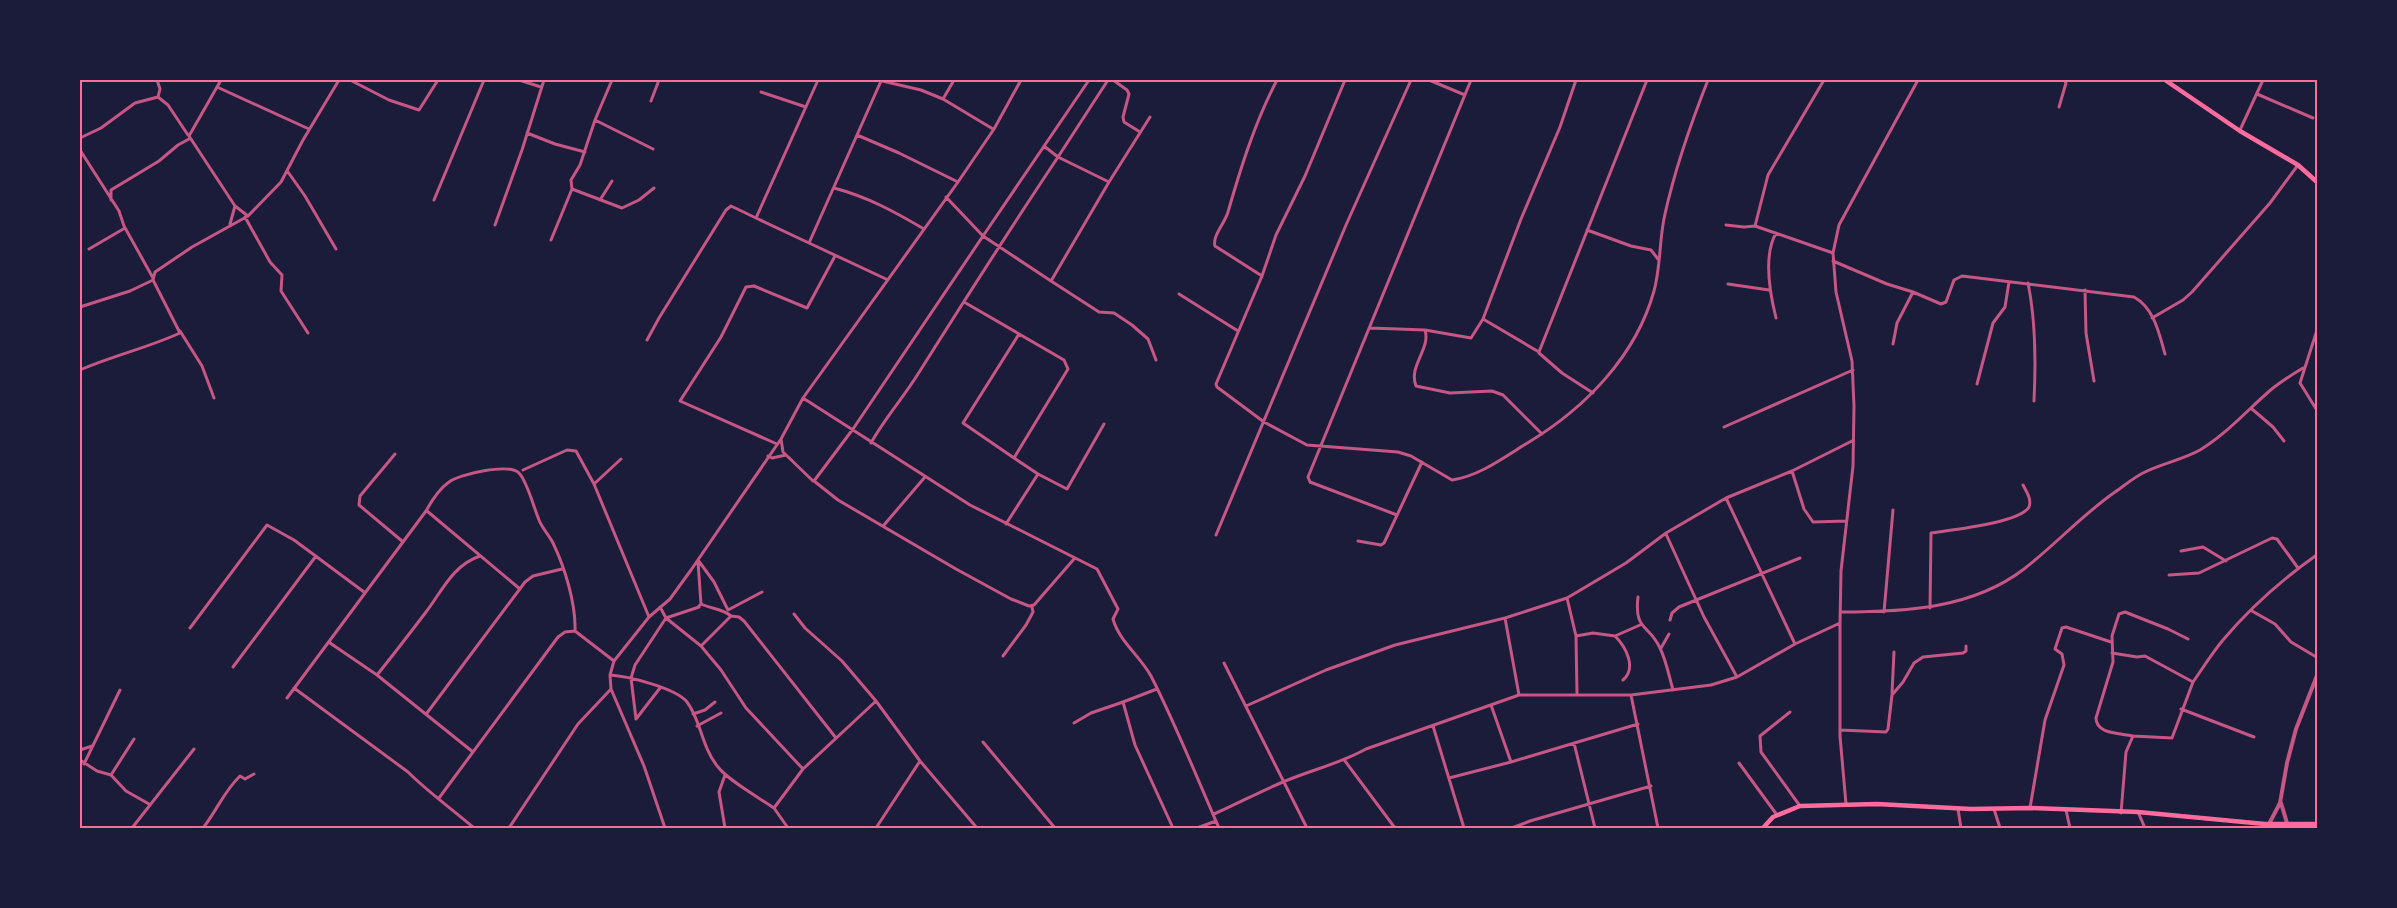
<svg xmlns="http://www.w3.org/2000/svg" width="2397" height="908" viewBox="0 0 2397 908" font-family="'PT Sans',sans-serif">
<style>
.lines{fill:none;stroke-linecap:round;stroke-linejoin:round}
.minor{stroke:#c65784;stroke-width:3}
.tertiary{stroke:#c65784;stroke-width:4}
.secondary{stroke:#ff6b9d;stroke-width:4.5}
.primary{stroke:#ff6b9d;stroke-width:4.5}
.neatline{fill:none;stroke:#ff6b9d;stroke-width:2}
</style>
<rect width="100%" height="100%" fill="#1b1b3a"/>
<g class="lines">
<path class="minor" d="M221,80L189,136L235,206L230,224
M350,80L389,100L419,110L438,80
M519,80L541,87
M878,80L921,90L943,99L993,129
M1113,80L1127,90L1129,94L1123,117L1124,122L1140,132
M1277,80C1255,122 1241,167 1228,212C1225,223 1212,236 1215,246L1262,276L1216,384L1217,387L1264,422L1307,445L1398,452L1411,456L1452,480C1480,476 1506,456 1529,442C1585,408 1636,356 1654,291C1661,266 1659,239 1665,214C1675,169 1691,123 1708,80
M1429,80L1465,95
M1576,80L1560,127L1521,219L1483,319L1539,352L1647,80
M881,81L809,243L886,279
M217,87L309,129
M761,92L806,107
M2257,94L2313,118
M158,97L168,105L188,135
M943,99L954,80
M651,101L659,80
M2059,107L2066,83L2064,80
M595,120L653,149
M2240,130L2263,80
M527,133L555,144L585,152
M857,135L899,153L958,182
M80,138L101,128L135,103L158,97L160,89L157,80
M1044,146L1058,157L1108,80
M80,150L119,211L124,226L153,278
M288,172L305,196L336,249
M1109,182L1150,117
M834,188C868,197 895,212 924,229
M572,189L622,208L639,200L654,188
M946,197L983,236L853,429L814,481L838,500L956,569L1011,599L1029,606L1034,605L1074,559
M111,200V190L159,161L178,145L189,139
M434,200L484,80
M600,200L612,181
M235,206L248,216
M245,217L270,262L282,275L281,291L308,333
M495,225L522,150L544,80
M1726,225L1744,227L1755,226L1768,175L1824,80
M1755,226L1833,253
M1587,230L1631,246L1651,250L1658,259
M1776,233C1763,256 1770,294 1776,318
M551,240L572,189L571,180L580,165L595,120L612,80
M809,243L756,218L818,80
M89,249L125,228
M1833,261L1887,284L1913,292L1941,304L1946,302L1954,280L1962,276L2134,297C2154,308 2159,333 2165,354
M1262,276L1276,235L1305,176L1345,80
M1051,281L1099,312L1114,313L1132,325L1148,339L1156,360
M2028,283C2036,322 2036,361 2034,401
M1728,284L1769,290
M2085,290L2086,333L2094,381
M1179,294L1238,331
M964,302L1064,360L1068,369L1014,458L1038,474L1006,524
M80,307L130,291L153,280
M2152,318L2183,300L2192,292L2270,203L2298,165
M2318,327L2300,383L2318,412
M1370,328L1425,330C1431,349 1408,366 1416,386L1450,393L1492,391L1503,395L1542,434
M1425,330L1471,338L1483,319
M180,331L202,366L214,398
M647,340L659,318L726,210L731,206L756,218
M1893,344L1897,323L1913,292
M1539,353L1562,373L1593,393
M80,370C112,356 147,348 180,333L153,280L155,272L192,247L248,216L281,182L303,140L339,80
M1977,384L1993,323L2005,307L2009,282
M803,398L970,505L1097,569L1118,609L1113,619C1119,641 1140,656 1151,676C1176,725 1197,778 1219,828
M2252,409L2273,427L2284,441
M1724,427L1853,370
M781,439L783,452L813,481
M871,443C885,418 903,398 918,374C964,301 1010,229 1058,157L1109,182L1051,281L983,236L1089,80
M777,444L680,401L721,337L746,287L754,286L807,308L835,256
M395,454L360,496L359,505L402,541
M768,456L772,458L786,455
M1014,458L963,423L1019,334
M523,470L567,450L576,451L594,484L649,617
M1792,471L1804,509L1813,522L1846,521
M1038,474L1067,489L1104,424
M594,484L621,459
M1726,498L1795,644
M427,511L520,589
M1397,515L1310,482L1308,477L1471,80
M884,525L925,477
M1666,534L1704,617L1737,677
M1216,535L1346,225L1411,80
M1358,541L1381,545L1384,543L1422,462
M2181,551L2203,547L2226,561
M698,560L714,582L728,610L762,592
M2169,575L2199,573L2272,538L2277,539L2298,568
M1638,597C1634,631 1649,624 1660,648C1666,660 1669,676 1673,690
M1567,598L1576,636L1577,694
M701,604C712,609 723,609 731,616
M698,607L701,604L698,562
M699,607L666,618L701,646
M1930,608L1931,533C1950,530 2020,523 2029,507C2032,499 2026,491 2023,485
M2252,611L2275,624L2291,642L2318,658
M1841,612C1904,612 1972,609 2024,569C2055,545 2082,515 2115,492C2124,486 2134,477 2145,472C2163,463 2182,460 2200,450C2228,433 2248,409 2273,388C2282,381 2293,374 2303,368
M1884,612L1893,510
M794,614L805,628L842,661L876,701
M1505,618L1519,695
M1670,620L1672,613L1679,607L1800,558
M190,628L267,525L294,540L364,592
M1576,636L1593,633L1615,636C1626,647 1637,668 1623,680
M1615,636L1640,625
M330,643L377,675L473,752
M1661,648L1669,634
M2112,653L2137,657L2145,656L2193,682L2172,738L2133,736
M1003,656L1026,625L1033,612L1032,607
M1224,663L1307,828
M233,667L316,556
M377,675C394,654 410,633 426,612C442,591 453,565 480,556
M610,675C627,676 676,688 687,702C701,720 701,746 718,767C729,781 758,797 774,808
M2193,682C2203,668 2212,653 2223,640C2250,608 2284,578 2318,554
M294,688L408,772C428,792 452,809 474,828
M1157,689L1123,702L1135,745L1173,828
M1892,693L1894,652
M1631,695L1658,828
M287,698L426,511C432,500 439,489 449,482C459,474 509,463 519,473C527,481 534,508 539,520C542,528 549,535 553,543C565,568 576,604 575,631L614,661
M1491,705L1511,762
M1246,706L1326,670L1395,645L1505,618L1567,598L1626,563L1666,533L1726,498L1792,471L1852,441
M2181,709L2254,737
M1790,712L1760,736L1761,752L1800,806
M427,713L525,582L533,576L562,569
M693,714L705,710L715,702
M636,719L631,678L635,665L666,618L660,607
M636,719L660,688
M1074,723L1091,713L1123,702
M697,726L721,713
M1433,726L1464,828
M1840,730L1886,732L1888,729L1892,695L1903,682L1914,663L1923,657L1963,653L1966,651V646
M983,742L1055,828
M1574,743L1595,828
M80,750L92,746
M80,760L97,771L111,775L126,791L149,804
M1345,761L1395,828
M1739,763L1777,815
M84,764L120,690
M803,769L746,708L721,670L701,646L731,616L739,617L744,621L836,738
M111,775L134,739
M725,775L719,792L725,828
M1449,778L1511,762L1638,724
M439,798L558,637L565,632L575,631
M1846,804L1840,736V623L1841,571L1853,466L1854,406L1852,361L1836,292L1833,253L1839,225L1918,80
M2030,808L2045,720L2064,665L2062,654L2055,649L2062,628L2066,627L2111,642
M1958,809L1961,828
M1994,809L2000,828
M2066,810L2070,828
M2138,812L2145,828
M2121,813L2126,752L2133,736C2119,733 2096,734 2096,718L2113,662L2112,636L2119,614L2125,612L2168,629L2188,639
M1214,814C1237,804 1259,792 1283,782C1311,770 1339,764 1366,749L1519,695H1631L1711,685L1737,677L1795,644L1840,623
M132,828L194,749
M203,828C216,812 224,791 240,776L245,779L254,774
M509,828L578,724L611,689
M665,828L644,766L611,689L610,675L614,661L649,617L670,599L691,570L781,439L803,398L958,182L994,129L1021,80
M788,828L774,808L803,769L876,701L920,761L977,828
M876,828L920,761
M1197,828L1216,821
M1512,828L1530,821L1651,786"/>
<path class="tertiary" d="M2281,803L2287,823
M2269,824L2280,803L2287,763L2296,729L2318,673"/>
<path class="secondary" d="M2165,80L2240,131L2298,165L2318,183"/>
<path class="primary" d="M1763,828L1773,817L1800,806L1877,804L1971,809L2030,808L2138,812L2265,824H2318"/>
</g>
<rect width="2397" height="908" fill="none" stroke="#1b1b3a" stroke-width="162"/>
<rect x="81" y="81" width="2235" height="746" class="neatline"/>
</svg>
